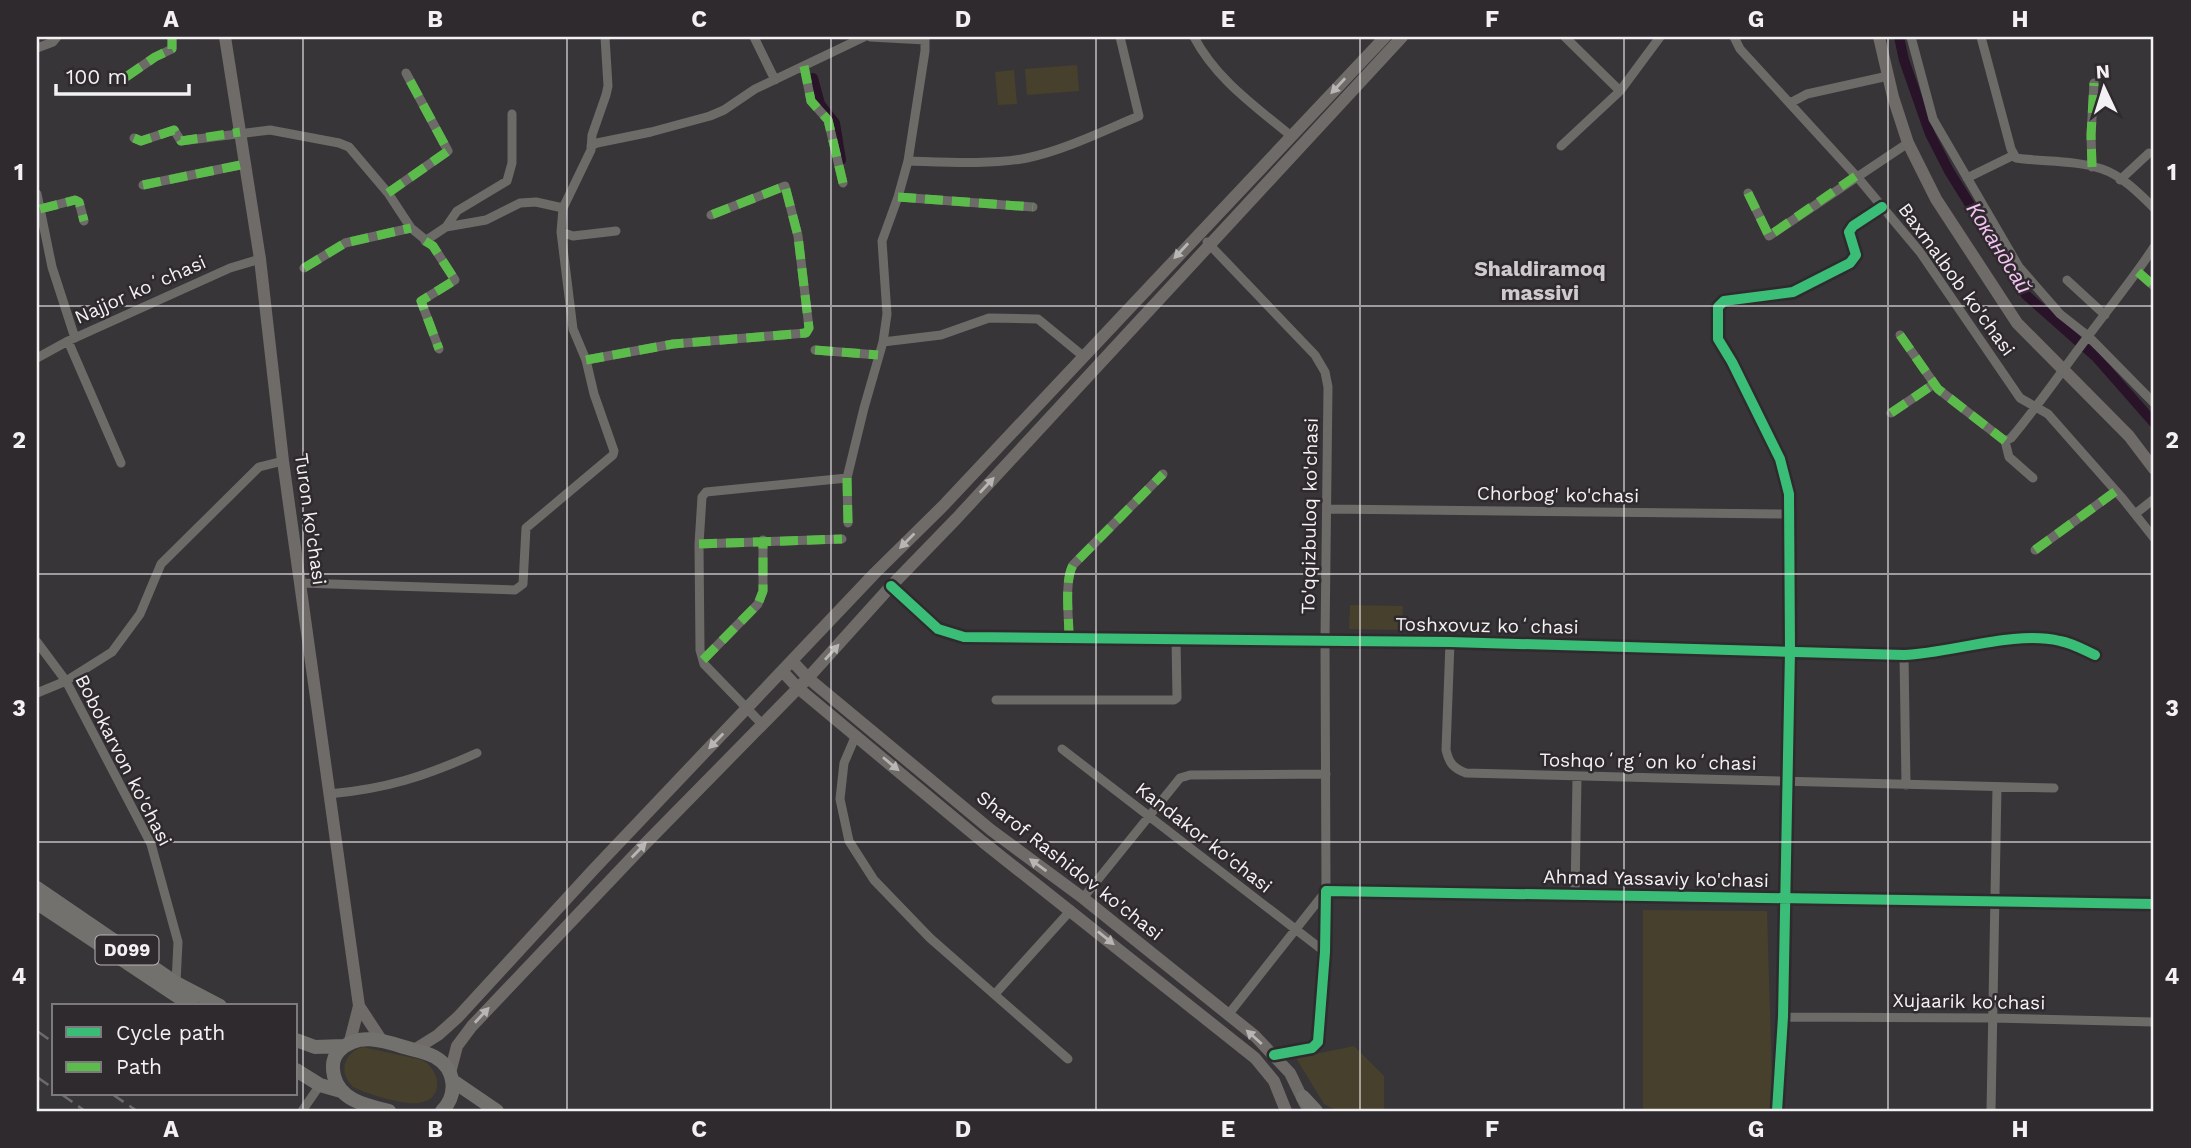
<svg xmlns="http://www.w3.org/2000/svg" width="2191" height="1148" viewBox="0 0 2191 1148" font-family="'Work Sans',sans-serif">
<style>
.green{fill:#46402d}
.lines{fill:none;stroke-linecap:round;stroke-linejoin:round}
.canal{stroke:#281328;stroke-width:10}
.minor{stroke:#6d6b68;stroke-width:9}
.major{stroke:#6e6b68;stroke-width:12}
.highway{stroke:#73716e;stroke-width:14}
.rail{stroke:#6d6b6a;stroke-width:2.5;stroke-dasharray:14 7;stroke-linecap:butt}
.quiet{stroke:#5cbc4b;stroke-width:9;stroke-dasharray:18 9;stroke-linecap:butt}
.cycleway-casing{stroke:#2e2a2e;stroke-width:15}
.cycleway{stroke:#3abd76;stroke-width:10}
.oneway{fill:#b8b5b5}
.grid{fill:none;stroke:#f4f1f4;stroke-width:2;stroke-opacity:0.55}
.labels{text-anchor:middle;stroke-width:5;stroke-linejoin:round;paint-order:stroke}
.shield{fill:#2e2a2e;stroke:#b9b5b9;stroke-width:2}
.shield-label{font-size:18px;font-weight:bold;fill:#f4f1f4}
.street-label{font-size:19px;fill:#f4f1f4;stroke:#2e2a2e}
.water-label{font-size:21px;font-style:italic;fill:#f4c3f2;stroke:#2e2a2e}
.neighbourhood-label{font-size:21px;font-weight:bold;fill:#cecace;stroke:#2e2a2e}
.neatline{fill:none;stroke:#f4f1f4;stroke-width:2.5}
.grid-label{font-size:23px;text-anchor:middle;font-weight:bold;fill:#f4f1f4}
</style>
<rect width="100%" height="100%" fill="#373537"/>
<path class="green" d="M1077,65L1079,91L1027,95L1025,69Z
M1014,70L1017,104L998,105L995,72Z
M1350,605L1403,606L1402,630L1349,629Z
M1643,910L1767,911L1773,1111H1643Z
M1354,1046L1384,1076V1111H1337L1324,1104L1296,1058Z
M363,1047L422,1060C441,1070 445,1100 418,1103C402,1105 368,1094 353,1087C338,1073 343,1053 363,1047Z"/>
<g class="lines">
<path class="canal" d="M1899,37L1904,60L1930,134L1949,171L2026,295L2096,357L2154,423
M813,78L820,104L835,123L841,160"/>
<path class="minor" d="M754,37L775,80
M870,37L925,40
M1194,37C1216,79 1255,106 1291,136
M1565,37L1620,91
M1734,37L1740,49L1859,179L1920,252L2020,398L2048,414L2123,499L2154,538
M1911,37L1933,119L2019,267L2060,314L2088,336L2154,403
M1981,37L2011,149L2016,158C2044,162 2075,160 2102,169C2121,175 2140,194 2154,208
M37,48L53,42L57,37
M804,66L811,101L828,120L843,183
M126,77L155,57L172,49V37
M1790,103L1807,94L1888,76
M134,138L141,141L174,130L181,141L270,130L339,143L349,147L388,193L411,228L433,246L455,280L421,301L439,349
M591,146L597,143L651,132L710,116L724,110L755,89L864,37
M1561,146L1620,91L1660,37
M908,161C943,162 993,165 1027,158C1065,150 1103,131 1139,116L1120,37
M2092,167L2091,135L2094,83
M1967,178L2014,155
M2120,180L2149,153
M143,185L245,164
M388,193L448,151L406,73
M1748,193L1769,236L1908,143
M37,194L52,267L75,338
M898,197L1033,207
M40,209L75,200L79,202L84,221
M446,227L457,211L507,181L512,163V114
M561,232L573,236L616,231
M425,241L446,227L486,220L520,203L536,202L563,208
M1207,242L1315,355L1325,372L1328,387L1325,639L1326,891L1228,1015
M304,268L345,243L411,228
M2138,272L2154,286
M2067,280L2105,315
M1900,335L1938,389L2005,441
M68,341L121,463
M883,342L941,335L989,318L1038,319L1083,356
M815,350L878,355
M37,358L68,341L230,268L260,259
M586,360L673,344L806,333L809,328L798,236L785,186L711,215
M1891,413L1934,384
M2005,441L2011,438C2038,406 2061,372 2086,339C2109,308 2133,279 2154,247
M2005,441L2009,457L2033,478
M847,478L848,523
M1327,509L1789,514
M2135,514L2154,499
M699,544L842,539
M2035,550L2116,491
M300,583L515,590L523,584L526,528L613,455L614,451L594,394L586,360L573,329L561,232L563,208L591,150L592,135L606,95L608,86L605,37
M891,586L938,629L964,637L1450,642L1904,655C1952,653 2015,630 2060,641C2072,643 2084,650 2095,655
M1069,637C1069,618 1064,581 1073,565L1163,474
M37,642L66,681L151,844L178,942L176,983
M1450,642L1446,750C1449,763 1453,768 1466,773L2054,788
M1904,655L1906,785
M703,660L758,604L763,591V540
M37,693L66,681L112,652L140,614L161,564L259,467L283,461
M996,700H1174L1177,698L1176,638
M762,724L704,664L700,650L699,544L702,497L706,492L847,478L864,408L883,342L887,314L882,241L898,197L908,161L925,51V37
M856,735L844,763L840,799L849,841L874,880L930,938L1068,1059
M1062,749L1325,952
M329,794C386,789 426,776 477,753
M1575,894L1577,778
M1083,898L1180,778L1190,775L1326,774
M995,994L1071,910
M1783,1017L1993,1018L2154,1022
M1274,1055L1312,1048L1318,1042L1325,952L1326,891L2154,904
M302,1111L320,1085
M1777,1111L1783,1017L1790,651L1789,494L1780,459L1732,362L1718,339V307L1724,301L1793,292L1850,263L1856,255L1849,232L1853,226L1882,207
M1991,1111L1997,787"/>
<path class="major" d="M225,37L260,259L283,461L359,1006L350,1041
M1879,37L1893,97L1908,143L1936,199L2017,323L2129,436L2154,469
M793,662L808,678L991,830L1083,898L1255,1036L1290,1073L1305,1104
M783,672L798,688L983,842L1255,1058L1274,1081L1286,1111
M359,1006L382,1041
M414,1050L438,1035L458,1017L594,869L875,573L942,507L1385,37
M450,1073L457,1046L472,1026L642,847L808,678L891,586L956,519L1402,37"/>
<path class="highway" d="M37,888L176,983L220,1006
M37,903L192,1006
M296,1040L315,1047L344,1046
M296,1070L320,1085L341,1091
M453,1081L497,1111
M1303,1097L1316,1111
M389,1111C368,1106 340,1101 334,1076C332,1067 332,1058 339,1051C357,1032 382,1040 404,1047C414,1050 426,1052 435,1057C456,1069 458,1095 442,1111"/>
<path class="rail" d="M37,1031L54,1043
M37,1077L54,1089
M61,1094L85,1111
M112,1094L137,1111"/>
<path class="quiet" d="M804,66L811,101L828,120L843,183
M126,77L155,57L172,49V37
M134,138L141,141L174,130L181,141L240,132
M2092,167L2091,135L2094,83
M143,185L245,164
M388,193L448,151L406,73
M1748,193L1769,236L1856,176
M898,197L1033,207
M40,209L75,200L79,202L84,221
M425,241L433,246L455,280L421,301L439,349
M304,268L345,243L411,228
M2138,272L2154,286
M1900,335L1938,389L2005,441
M815,350L878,355
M586,360L673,344L806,333L809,328L798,236L785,186L711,215
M1891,413L1934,384
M847,478L848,523
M699,544L842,539
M2035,550L2116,491
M1069,637C1069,618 1064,581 1073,565L1163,474
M703,660L758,604L763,591V540"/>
<defs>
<path id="cycleway" d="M891,586L938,629L964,637L1450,642L1904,655C1952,653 2015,630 2060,641C2072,643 2084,650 2095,655
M1274,1055L1312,1048L1318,1042L1325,952L1326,891L2154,904
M1777,1111L1783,1017L1790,651L1789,494L1780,459L1732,362L1718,339V307L1724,301L1793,292L1850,263L1856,255L1849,232L1853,226L1882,207"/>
</defs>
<use href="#cycleway" class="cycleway-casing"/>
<use href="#cycleway" class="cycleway"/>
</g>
<defs><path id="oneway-solid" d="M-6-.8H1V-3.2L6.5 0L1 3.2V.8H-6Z" transform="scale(1.75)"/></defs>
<g class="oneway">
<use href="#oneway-solid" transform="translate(1338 86) rotate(133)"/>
<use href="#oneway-solid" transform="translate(1181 251) rotate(133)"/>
<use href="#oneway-solid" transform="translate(987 485) rotate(-47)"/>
<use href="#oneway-solid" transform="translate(907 541) rotate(135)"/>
<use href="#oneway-solid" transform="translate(832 652) rotate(-48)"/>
<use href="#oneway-solid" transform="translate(716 741) rotate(134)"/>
<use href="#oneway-solid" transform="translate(891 764) rotate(40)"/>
<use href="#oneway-solid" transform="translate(639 850) rotate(-46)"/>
<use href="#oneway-solid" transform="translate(1038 865) rotate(-144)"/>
<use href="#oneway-solid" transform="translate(1106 938) rotate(39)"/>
<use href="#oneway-solid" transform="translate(482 1015) rotate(-47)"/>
<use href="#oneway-solid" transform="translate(1254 1037) rotate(-138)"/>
</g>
<path class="grid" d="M303,37V1111M567,37V1111M831,37V1111M1096,37V1111M1360,37V1111M1624,37V1111M1888,37V1111M37,306H2154M37,574H2154M37,842H2154"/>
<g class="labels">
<rect class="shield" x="95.5" y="935.5" width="63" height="29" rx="5"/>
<g class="shield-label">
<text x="127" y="956">D099</text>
</g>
<g class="street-label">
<text transform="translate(1957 279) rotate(54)" y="7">Baxmalbob ko'chasi</text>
<text transform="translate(140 289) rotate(-24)" y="7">Najjor koʻchasi</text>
<text transform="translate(1558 494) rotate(1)" y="7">Chorbog' ko'chasi</text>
<text transform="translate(1309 516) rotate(-89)" y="7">To'qqizbuloq ko'chasi</text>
<text transform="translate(311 519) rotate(82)" y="7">Turon ko'chasi</text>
<text transform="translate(1487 625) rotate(1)" y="7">Toshxovuz koʻchasi</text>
<text transform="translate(124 760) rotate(63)" y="7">Bobokarvon ko'chasi</text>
<text transform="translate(1648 761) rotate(1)" y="7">Toshqoʻrgʻon koʻchasi</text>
<text transform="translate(1204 837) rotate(38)" y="7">Kandakor ko'chasi</text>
<text transform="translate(1070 865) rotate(38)" y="7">Sharof Rashidov ko'chasi</text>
<text transform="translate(1656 878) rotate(1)" y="7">Ahmad Yassaviy ko'chasi</text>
<text transform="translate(1969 1001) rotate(1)" y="7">Xujaarik ko'chasi</text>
</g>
<g class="water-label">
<text transform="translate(1999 248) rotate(58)" y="7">Кокандсай</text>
</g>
<g class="neighbourhood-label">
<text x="1540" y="276">Shaldiramoq<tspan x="1540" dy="24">massivi</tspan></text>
</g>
</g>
<rect width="2191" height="1148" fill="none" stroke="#2e2a2e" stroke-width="77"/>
<rect x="52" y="1004" width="245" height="91" fill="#2e2a2e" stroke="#7d7a7d" stroke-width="2"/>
<rect x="66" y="1027" width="35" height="10" fill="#3abd76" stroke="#7d7a7d" stroke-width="2"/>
<text x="116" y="1040" font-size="21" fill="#f4f1f4">Cycle path</text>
<rect x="66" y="1062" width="35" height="10" fill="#5cbc4b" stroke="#7d7a7d" stroke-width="2"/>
<text x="116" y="1074" font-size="21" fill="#f4f1f4">Path</text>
<g transform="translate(2104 88) rotate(356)" stroke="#2e2a2e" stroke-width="5" paint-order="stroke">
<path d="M0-5L12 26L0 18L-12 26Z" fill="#f4f1f4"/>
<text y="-10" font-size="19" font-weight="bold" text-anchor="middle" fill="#f4f1f4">N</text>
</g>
<path d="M56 84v10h133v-10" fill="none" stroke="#f4f1f4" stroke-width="3.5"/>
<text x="66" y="84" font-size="21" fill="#f4f1f4" stroke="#2e2a2e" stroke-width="5" paint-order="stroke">100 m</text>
<rect x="38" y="38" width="2114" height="1072" class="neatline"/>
<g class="grid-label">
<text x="171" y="27">A</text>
<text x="435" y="27">B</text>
<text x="699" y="27">C</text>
<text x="963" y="27">D</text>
<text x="1228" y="27">E</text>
<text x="1492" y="27">F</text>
<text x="1756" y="27">G</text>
<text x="2020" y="27">H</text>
<text x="19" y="180">1</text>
<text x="2172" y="180">1</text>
<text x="19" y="448">2</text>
<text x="2172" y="448">2</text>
<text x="19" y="716">3</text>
<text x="2172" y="716">3</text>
<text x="19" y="984">4</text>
<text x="2172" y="984">4</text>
<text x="171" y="1137">A</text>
<text x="435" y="1137">B</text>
<text x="699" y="1137">C</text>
<text x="963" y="1137">D</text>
<text x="1228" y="1137">E</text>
<text x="1492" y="1137">F</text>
<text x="1756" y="1137">G</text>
<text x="2020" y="1137">H</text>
</g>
</svg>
